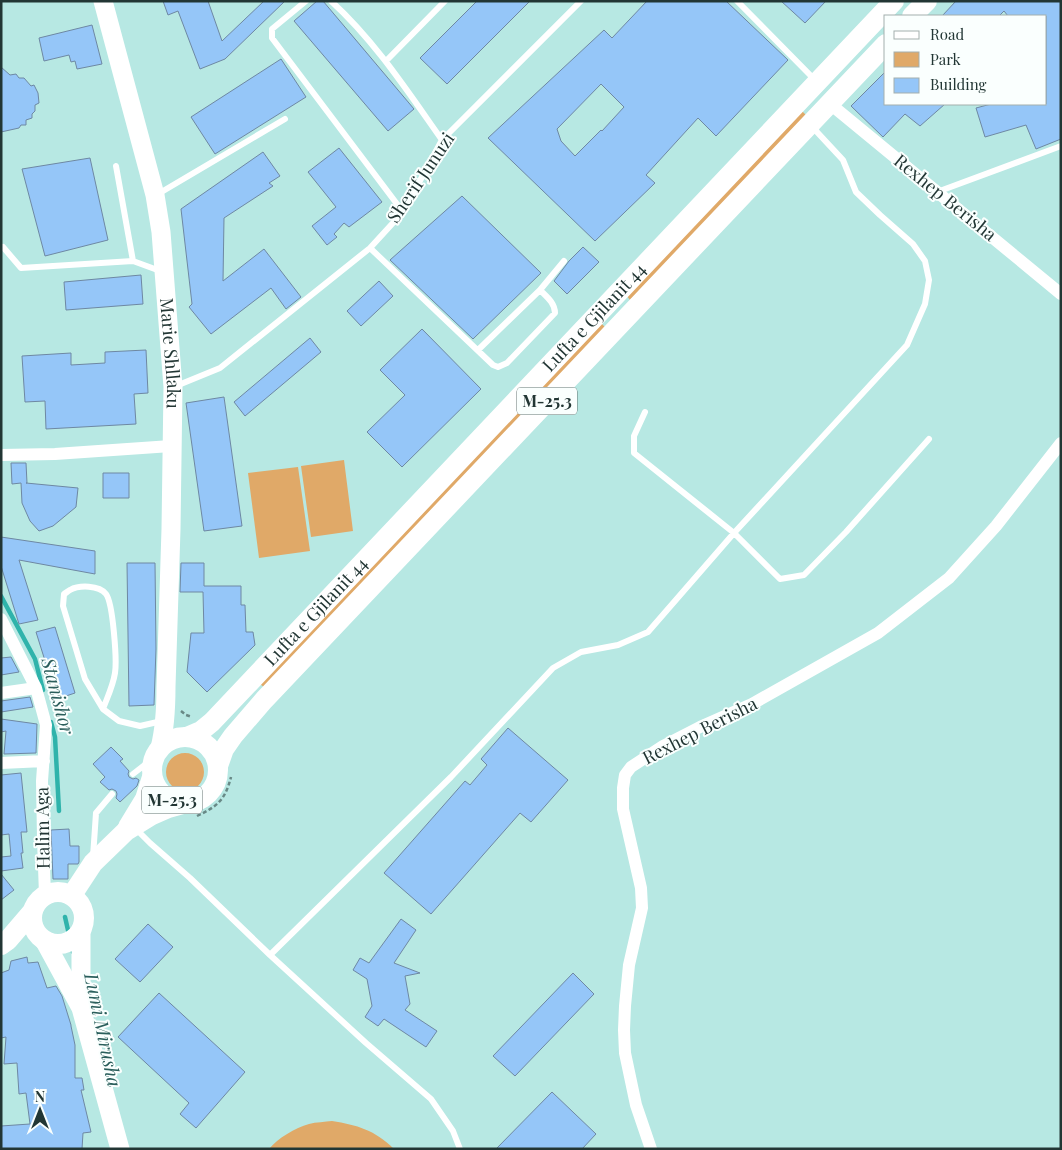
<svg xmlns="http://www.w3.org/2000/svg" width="1062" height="1150" viewBox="0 0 1062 1150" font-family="'Playfair Display',serif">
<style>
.green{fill:#e0a968}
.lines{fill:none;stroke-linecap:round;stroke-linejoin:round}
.stream{stroke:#2fb3ab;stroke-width:4.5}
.building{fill:#95c6f8;stroke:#6e88a3;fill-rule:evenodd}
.path{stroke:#688986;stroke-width:2.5;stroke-dasharray:4 2.5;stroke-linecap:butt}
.lane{stroke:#fff;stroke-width:6}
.street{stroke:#fff;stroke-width:12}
.secondary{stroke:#fff;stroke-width:19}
.primary{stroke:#fff;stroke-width:20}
.labels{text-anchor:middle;stroke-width:4;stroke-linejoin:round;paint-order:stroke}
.shield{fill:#fafffe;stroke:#637271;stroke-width:1}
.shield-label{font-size:16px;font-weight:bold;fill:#223634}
.street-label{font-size:18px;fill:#223634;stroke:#fafffe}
.water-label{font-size:19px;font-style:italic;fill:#2a5e5b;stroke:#fafffe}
</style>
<rect width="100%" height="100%" fill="#b7e8e3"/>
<path class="green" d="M801,110L807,116L630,300L626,295Z
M600,322L605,327L265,688L260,684Z
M344,460L353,531L311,537L301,466Z
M298,467L310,551L259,558L248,473Z
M166 772a19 19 0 1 1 38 0a19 19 0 1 1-38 0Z
M332,1121C357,1125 375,1130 394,1149H269C278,1138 295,1128 309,1124C316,1122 325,1122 332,1121Z"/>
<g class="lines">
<path class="stream" d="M1,596L35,659L43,690
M51,722L55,737L59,811
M65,917L73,952"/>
</g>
<path class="building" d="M163,1H208L222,41L264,1H285L225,59L200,69L178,11L168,15Z
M317,1H323L414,109L388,131L294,21Z
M477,1H530L447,84L420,58Z
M647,1H726L788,60L716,136L698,118L646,175L655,183L595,241L488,138L604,30L612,38ZM601,84L624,107L602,131L601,130L575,156L561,141L557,129Z
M781,1H826L805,23Z
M956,1H1061V139L1036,149L1026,125L985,137L976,108L991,104H1046V16H1008L1004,11L999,16H942Z
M92,25L102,64L77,69L75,61L71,62L69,55L44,61L39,38Z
M281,59L306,97L215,154L191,117Z
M1,67L10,75L16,74L19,78H24L31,86L34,85L38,93L39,103L35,105V111L32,114V118L26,120V125H21L19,128L1,132Z
M886,71V104H945L920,126L905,114L883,137L851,106Z
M339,148L382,202L349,227L344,223L334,234L337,237L327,245L312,226L336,207L308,172Z
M263,152L280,176L269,183L273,186L224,218L223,281L264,249L301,297L286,309L271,288L211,334L189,307L192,304L181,209Z
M90,158L108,240L45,256L22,169Z
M462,196L541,273L473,339L390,260Z
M583,247L599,262L567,294L554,281L569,261Z
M141,275L143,304L66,310L64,282Z
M379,281L393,296L361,326L347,311Z
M422,329L481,389L402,467L367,432L405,395L380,370Z
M310,338L321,352L245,416L234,402Z
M146,350L148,393L134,394L136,424L46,429L45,401L25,402L22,356L71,353V365L105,363V352Z
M224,397L242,526L204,531L186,403Z
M11,463H26L27,483H26L78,488L76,507L53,526L39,531L30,521L22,503L21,483L12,484Z
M103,473H129V498H103Z
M1,537L95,551V574L19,560L38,620L19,624L1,566Z
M127,563H155L156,649L154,705L129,706Z
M181,563H204V586H241V605H245L246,632H253L255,645L207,692L187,672L191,633H204L203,592H180Z
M55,627L75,693L57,699L36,632Z
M11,657L19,672L1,675V658Z
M30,697L33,707L1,712V701Z
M1,719L37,724L36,753L4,754L6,731L1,732Z
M508,728L568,780L531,822L520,813L431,914L384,873L465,781L470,785L487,765L481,759Z
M111,747L123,759L120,761L129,771L128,774L129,777L133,779L136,778L139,780L137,786L120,802L116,798L117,794L116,791L112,789L109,790L100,782L105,777L93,764Z
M21,773L27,832H21L23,853H21L23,868L1,871V857L11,856L9,834L1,835V775Z
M69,829L70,846H79V862L78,864H68V879H53L51,830Z
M1,874L14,890L1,900Z
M401,919L416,930L394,963L420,973L405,976L410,1004L405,1010L437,1031L426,1047L384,1019L378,1026L365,1017L372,1006L367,979L353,970L360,958L369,963Z
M148,924L173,947L140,982L115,959Z
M27,957L28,963L38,962L47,988L56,986L62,996L71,1025V1026L75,1045V1078H82L84,1090H81L91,1132L83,1133L82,1149H1V1126L30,1124L26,1093L19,1094L17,1063L4,1064L6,1037L1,1038V973L9,970L11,961Z
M573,973L594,994L515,1076L493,1056Z
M159,993L245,1072L196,1128L180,1114L189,1103L118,1037Z
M552,1092L596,1134L582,1149H496Z"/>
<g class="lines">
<path class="path" d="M181,711L186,715L192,717
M197,816C218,806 225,800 231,777"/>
<path class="lane" d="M306,1L272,29V38L403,212
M331,1C375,41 408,92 442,140
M737,1L816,81
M386,61L445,1
M116,166L133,261
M937,192L1061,146
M158,194L285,119
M3,247L21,268L133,261L163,272
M370,248L493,365L498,367L507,363L555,313C555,303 547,297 540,290
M478,350L540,290L564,261
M176,386L220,368L370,248L403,212L442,140L581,1
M645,412L634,436V453L734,533L780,579L804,575L846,532L929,439
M103,709C107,698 113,686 115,673C117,660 113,603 106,594C99,585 79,585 70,590C68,591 66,593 64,594L63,606L85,679L103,709L119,721L140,726L162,721
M133,774L155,757
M135,828L150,843L190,878L270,955L366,1043L431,1099L453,1131L460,1149
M93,857L96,813L112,794
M270,955L451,777L553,668L581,652L618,645L648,632L734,533L907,345L925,304L929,280L925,261L913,244L880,215L856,192L843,160L817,132L813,125"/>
<path class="street" d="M829,103L1061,294
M1,455L55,454L171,446
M1,619L36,688L46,725L42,781L43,838L45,895
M1,693L36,688
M1,763L44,761
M651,1149L636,1105L625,1053L624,1030L625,1006L629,965L642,908L641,888L623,809V788L625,775L631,767L663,746L700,727L752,704L878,633L949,578L996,526L1061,443"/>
<g class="secondary">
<path id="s1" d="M103,1L155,195L161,232L173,387L171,529L166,687C166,708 165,728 160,748"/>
<path d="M44,940L81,1008L120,1149"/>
<path d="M81,1007V932"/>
</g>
<g class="primary">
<path d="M912,16L927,1"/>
<path id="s2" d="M187,737L201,731L212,722L894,1"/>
<circle cx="185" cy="770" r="33"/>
<path d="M218,766L224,749L233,736L264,700L886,44"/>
<path d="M128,827L145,799L152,777"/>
<circle cx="58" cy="918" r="26"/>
<path d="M72,895L93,863L126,831L152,815L168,808L186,803"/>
<path d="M1,945L8,940L32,912"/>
</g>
</g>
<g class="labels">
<g class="shield">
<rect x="517" y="387.5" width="60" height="27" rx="4"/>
<rect x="142" y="786.5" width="60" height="27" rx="4"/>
</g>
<g class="shield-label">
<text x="547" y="407">M-25.3</text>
<text x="172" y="806">M-25.3</text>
</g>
<g class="street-label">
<text transform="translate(421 178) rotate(-56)" y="6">Sherif Junuzi</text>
<text transform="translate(945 198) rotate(39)" y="6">Rexhep Berisha</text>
<text dy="6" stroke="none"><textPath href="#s2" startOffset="586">Lufta e Gjilanit 44</textPath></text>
<text dy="6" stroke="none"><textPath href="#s1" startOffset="360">Marie Shllaku</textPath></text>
<text dy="6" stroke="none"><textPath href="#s2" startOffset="181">Lufta e Gjilanit 44</textPath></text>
<text transform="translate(700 731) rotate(-27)" y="6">Rexhep Berisha</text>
<text transform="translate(43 828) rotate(-91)" y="6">Halim Aga</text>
</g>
<g class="water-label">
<text transform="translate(58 696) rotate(75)" y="7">Stanishor</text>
<text transform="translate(103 1030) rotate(78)" y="7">Lumi Mirusha</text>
</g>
</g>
<rect width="1062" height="1150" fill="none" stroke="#223634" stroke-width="5"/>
<rect x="884" y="15" width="162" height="90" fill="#fafffe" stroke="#a4afad"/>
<rect x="894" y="31" width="25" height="8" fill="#ffffff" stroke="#a4afad"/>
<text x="930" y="40" font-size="15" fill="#223634">Road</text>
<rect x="894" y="52" width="25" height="15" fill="#e0a968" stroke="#a4afad"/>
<text x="930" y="65" font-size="15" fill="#223634">Park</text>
<rect x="894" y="78" width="25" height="15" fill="#95c6f8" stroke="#a4afad"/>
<text x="930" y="90" font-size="15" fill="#223634">Building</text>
<g transform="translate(40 1110)" stroke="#fafffe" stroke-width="4" paint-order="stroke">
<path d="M0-4L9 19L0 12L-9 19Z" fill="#223634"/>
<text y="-8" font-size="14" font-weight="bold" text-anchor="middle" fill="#223634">N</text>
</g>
</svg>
